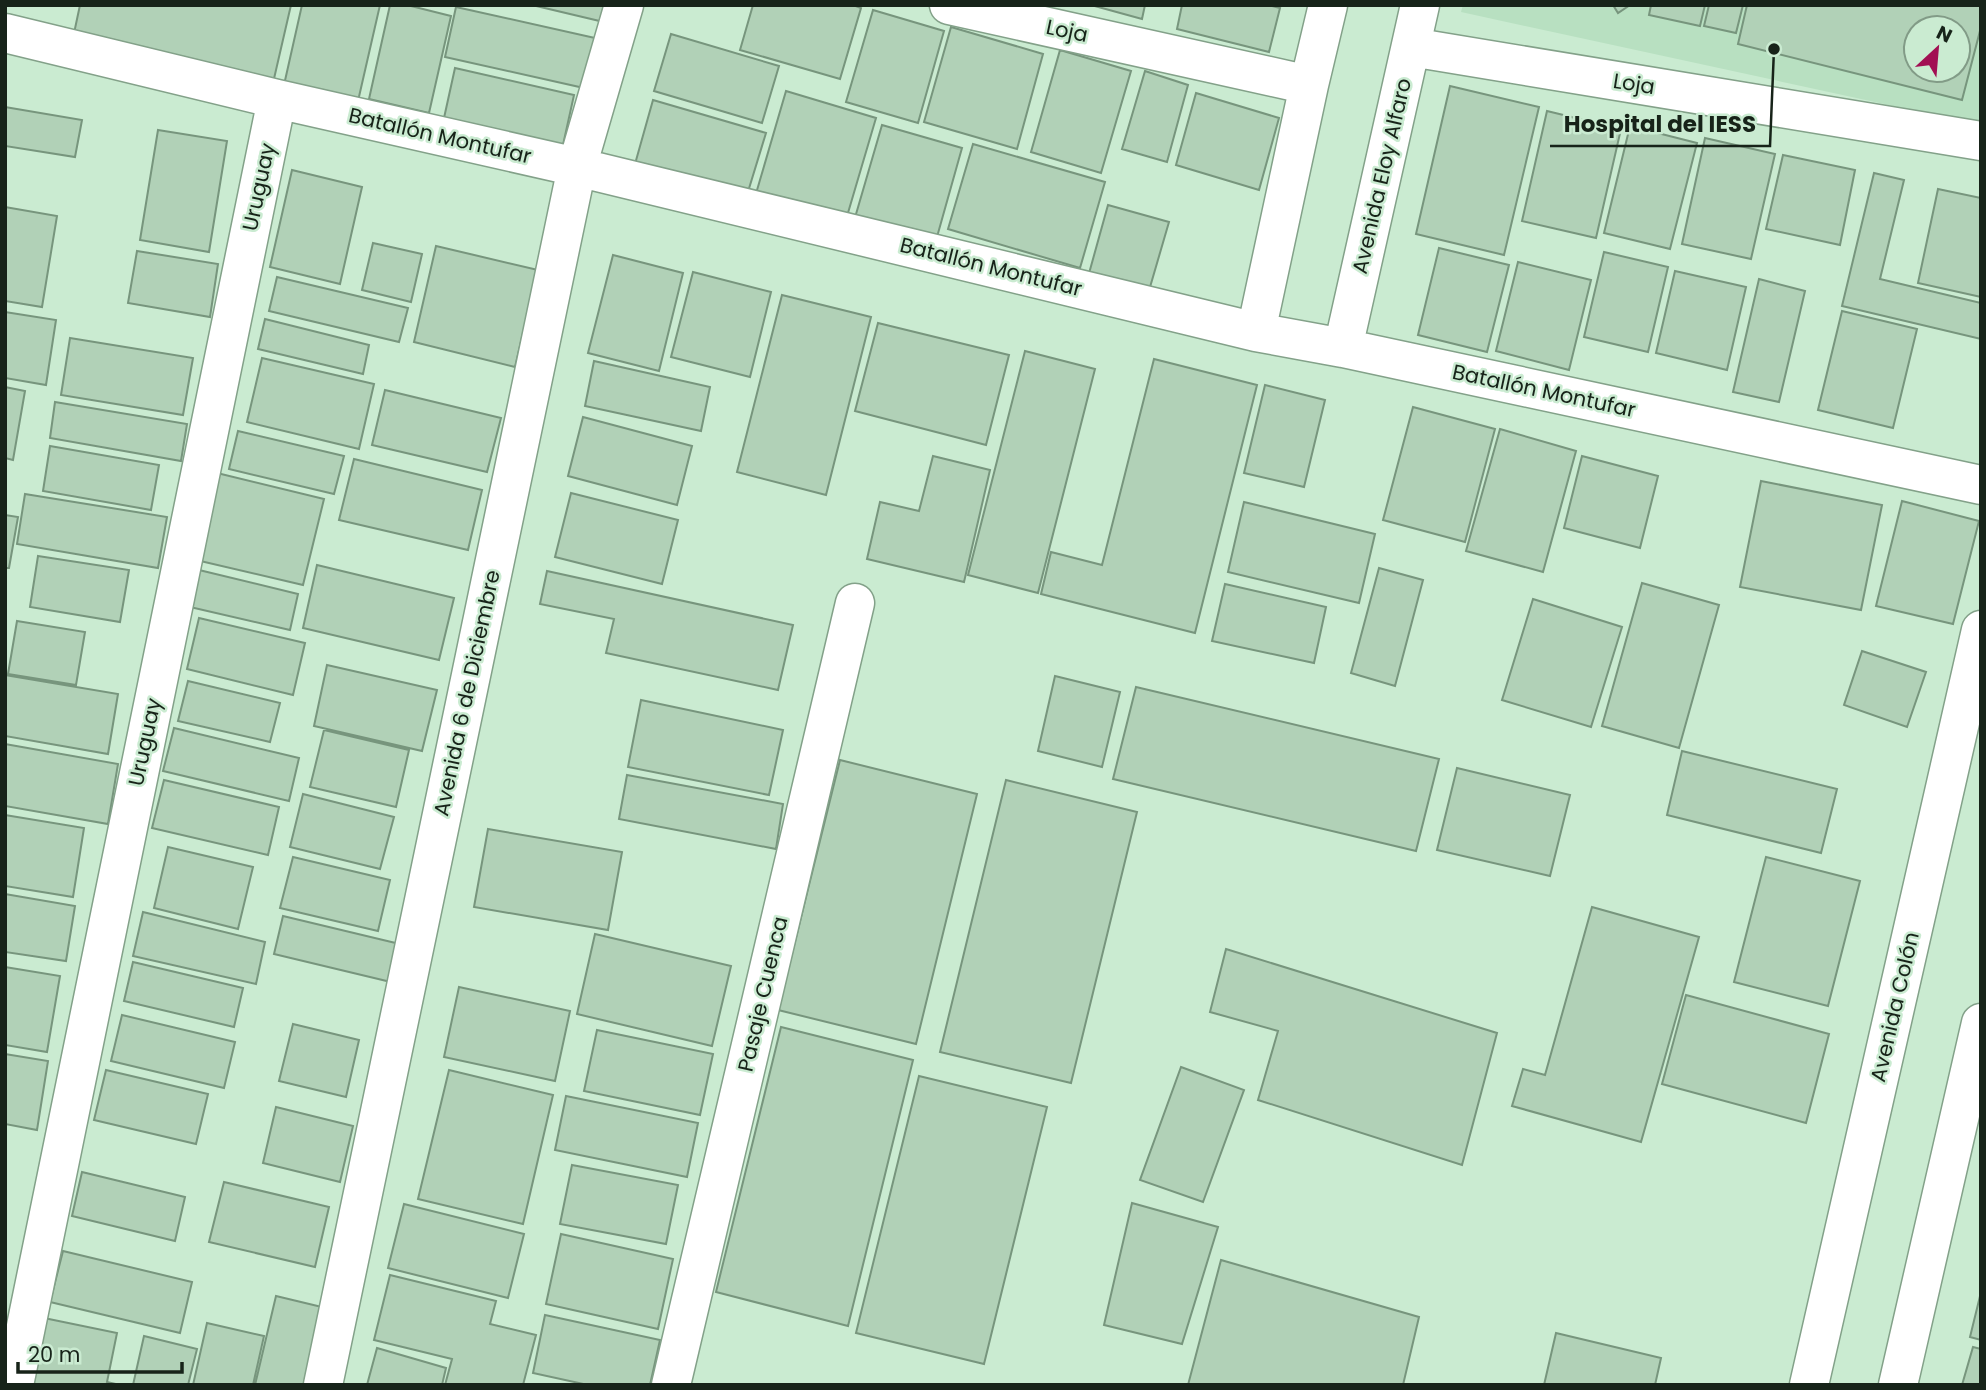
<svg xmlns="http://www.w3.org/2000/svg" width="1986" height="1390" viewBox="0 0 1986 1390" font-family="Poppins,sans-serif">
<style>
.built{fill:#b8e0c1;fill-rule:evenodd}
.building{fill:#b1d1b7;stroke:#77957d;stroke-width:2;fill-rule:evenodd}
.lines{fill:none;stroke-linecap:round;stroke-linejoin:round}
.minor-casing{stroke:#83a189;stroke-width:41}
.minor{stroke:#fff;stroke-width:38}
.labels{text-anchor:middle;stroke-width:5;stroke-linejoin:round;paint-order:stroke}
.street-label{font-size:21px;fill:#172319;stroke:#caebd1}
.leader{fill:none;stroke:#172319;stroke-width:2.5}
.callout-dot{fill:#172319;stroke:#caebd1;stroke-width:2.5}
.callout-label{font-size:23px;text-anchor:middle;font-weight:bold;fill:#172319;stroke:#caebd1;stroke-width:5;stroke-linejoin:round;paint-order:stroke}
</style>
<rect width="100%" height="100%" fill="#caebd1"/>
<path class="built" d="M1463,5H1981V125L1461,12ZM1916,28H1958V70H1916Z"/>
<path class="building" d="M80,5H291L273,83L73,38Z
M302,5H380L358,101L284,85Z
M390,5H407L451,16L429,113L369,99Z
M532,5H612L608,23Z
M753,5H853L861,8L840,79L740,50Z
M1091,5H1145L1142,19Z
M1182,5H1268L1280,8L1269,52L1177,29Z
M1613,5H1630L1618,13Z
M1651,5H1705L1700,26L1649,15Z
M1709,5H1743L1736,33L1704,26Z
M1747,5H1981V27L1962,100L1738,44ZM1916,28H1958V70H1916Z
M456,7L595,38L584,88L445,57Z
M873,10L944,31L918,123L846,102Z
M951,27L1043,54L1017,149L924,122Z
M671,34L779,66L762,123L654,91Z
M1060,50L1131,71L1101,173L1031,152Z
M455,68L574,95L563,145L444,118Z
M1145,71L1188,85L1167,162L1122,149Z
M1450,86L1539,107L1504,255L1416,234Z
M786,91L876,118L845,223L755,197Z
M1196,93L1279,118L1259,190L1176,165Z
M653,100L766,133L747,195L635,164Z
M5,107L82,120L75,157L5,146Z
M1547,111L1621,129L1596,238L1522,221Z
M882,125L962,148L935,244L854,221Z
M1630,126L1697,143L1670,249L1604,233Z
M158,130L227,141L209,252L140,240Z
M1705,138L1775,154L1751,259L1682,244Z
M973,144L1105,182L1080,268L948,229Z
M1783,155L1855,170L1840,245L1766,229Z
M292,170L362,187L340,284L270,267Z
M1874,173L1904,180L1880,279L1981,303V339L1842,306Z
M1938,189L1981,198V297L1918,283Z
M1108,205L1169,222L1148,294L1088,277Z
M5,207L57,216L42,307L5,301Z
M373,243L422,254L411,302L362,290Z
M436,246L538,270L515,367L414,342Z
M1439,248L1509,265L1487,352L1418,335Z
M137,251L218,264L210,317L128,303Z
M1604,252L1668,267L1648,352L1584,337Z
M613,255L683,273L659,371L588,353Z
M1518,262L1591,280L1569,370L1496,351Z
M1675,271L1746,287L1727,370L1656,353Z
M693,272L771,292L750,377L671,357Z
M277,277L408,308L399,342L269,311Z
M1759,279L1805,291L1779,402L1733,392Z
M782,295L871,317L826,495L737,472Z
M1842,311L1917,329L1893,428L1818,410Z
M5,312L56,320L46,385L5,378Z
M265,319L369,345L363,374L258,349Z
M878,323L1009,355L986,445L855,411Z
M70,338L193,358L183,415L61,395Z
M1025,351L1095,369L1038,593L968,575Z
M262,358L374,384L359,449L247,422Z
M1154,359L1257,385L1195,633L1041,594L1051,552L1102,565Z
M594,361L710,387L701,431L585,406Z
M1265,385L1325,400L1304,487L1244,473Z
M5,387L25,391L13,460L5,458Z
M385,390L501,418L487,472L372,445Z
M55,402L187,424L181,461L50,438Z
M1413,407L1495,429L1465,542L1383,520Z
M583,417L692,446L677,505L568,476Z
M1500,429L1576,451L1543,572L1466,551Z
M238,431L344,456L334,494L229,469Z
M50,446L159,465L151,510L43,491Z
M933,456L990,470L964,582L867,559L880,502L919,511Z
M1582,456L1658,476L1640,548L1564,528Z
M354,459L482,490L468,550L339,520Z
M217,473L324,499L303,585L196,560Z
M1761,481L1882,505L1861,610L1740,587Z
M571,493L678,520L662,584L555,557Z
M25,494L167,517L158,568L17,544Z
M1902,501L1979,521L1953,624L1876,606Z
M1244,502L1375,534L1359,603L1228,572Z
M5,515L18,517L9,568H5Z
M38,556L129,570L120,622L30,607Z
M317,565L454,598L439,660L303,628Z
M1379,568L1423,580L1395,686L1351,673Z
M199,570L298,594L290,630L190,607Z
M547,571L793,625L778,690L606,653L614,619L540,604Z
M1642,583L1719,605L1679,748L1602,726Z
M1225,584L1326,607L1314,663L1212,641Z
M1533,599L1622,627L1591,727L1502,700Z
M199,618L305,643L293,695L187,669Z
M17,621L85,632L76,685L8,674Z
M1862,651L1926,672L1907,727L1844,705Z
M327,665L437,690L422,751L314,726Z
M5,675L118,694L108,754L5,736Z
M1055,676L1120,692L1102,767L1038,751Z
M188,681L280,703L270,742L178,721Z
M1136,687L1439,759L1416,851L1113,779Z
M641,700L783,730L769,795L628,767Z
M174,728L299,758L289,801L163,771Z
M324,730L409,750L396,807L310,787Z
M5,744L118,764L108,824L5,806Z
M1682,751L1837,789L1821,853L1667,815Z
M840,760L977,794L916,1044L778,1010Z
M1457,768L1570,795L1550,876L1437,850Z
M627,775L783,804L776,849L619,819Z
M164,780L279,807L268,855L152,828Z
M1006,780L1137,812L1071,1083L940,1052Z
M303,794L394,817L380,869L290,847Z
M5,815L84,828L73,897L5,886Z
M488,829L622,852L608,930L474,907Z
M168,847L253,867L238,929L154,908Z
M293,857L390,880L378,931L280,908Z
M1766,857L1860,881L1828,1006L1734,982Z
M5,894L75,906L66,961L5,952Z
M1592,907L1699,937L1641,1142L1512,1106L1523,1069L1545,1075Z
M143,912L265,942L256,984L133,956Z
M283,916L404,945L395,983L274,954Z
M595,934L731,966L712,1046L577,1014Z
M1226,949L1497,1033L1462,1165L1258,1100L1278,1031L1210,1012Z
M133,962L243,988L234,1027L124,1001Z
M5,967L60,976L47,1052L5,1045Z
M459,987L570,1011L555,1081L444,1057Z
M1686,995L1829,1034L1806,1123L1662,1084Z
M122,1015L235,1042L224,1088L111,1061Z
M293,1024L359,1040L346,1097L279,1081Z
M781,1027L913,1060L848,1326L716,1292Z
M597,1030L713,1054L700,1115L584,1091Z
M5,1054L48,1061L37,1130L5,1124Z
M1181,1067L1244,1090L1203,1202L1140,1180Z
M106,1070L208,1094L196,1144L94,1120Z
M449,1070L553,1095L523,1224L418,1199Z
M919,1076L1047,1107L984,1364L856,1333Z
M566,1096L698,1123L687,1177L555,1150Z
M276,1107L353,1126L340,1182L263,1163Z
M572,1165L678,1185L666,1244L560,1224Z
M82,1172L185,1197L175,1241L72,1216Z
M224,1182L329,1207L315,1267L209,1242Z
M1132,1203L1218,1227L1182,1344L1104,1325Z
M404,1204L524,1234L508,1298L388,1268Z
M561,1234L673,1259L658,1329L546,1304Z
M63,1251L192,1282L180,1333L50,1302Z
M1221,1260L1419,1317L1403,1385H1188Z
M390,1275L496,1301L490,1324L536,1335L523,1385H445L452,1359L374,1340Z
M1981,1292V1340L1970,1337Z
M276,1296L326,1308L308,1385H255Z
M545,1315L660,1340L650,1385H588L533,1373Z
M44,1318L117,1333L107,1382L120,1385H30Z
M207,1323L264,1336L253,1385H193Z
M1556,1333L1661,1358L1655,1385H1544Z
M144,1336L197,1349L188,1385H133Z
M1973,1347L1981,1349V1385H1962Z
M377,1348L446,1368L442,1385H367Z"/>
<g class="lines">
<defs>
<path id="minor" d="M949,5L1309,85
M5,33L277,99L577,167L1256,332L1343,348L1981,485
M1411,47L1981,141
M1256,332L1309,85L1328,5
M1343,348L1420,5
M14,1385L277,99
M323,1385L577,167L624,5
M671,1385L855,603
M1809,1385L1981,630
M1898,1385L1981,1023"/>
</defs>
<use href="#minor" class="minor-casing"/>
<use href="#minor" class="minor"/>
</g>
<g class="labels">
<g class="street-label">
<text transform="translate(1067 31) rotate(12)" y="7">Loja</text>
<text transform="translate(1634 84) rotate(9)" y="7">Loja</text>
<text transform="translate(440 136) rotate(13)" y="7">Batallón Montufar</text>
<text transform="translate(1382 176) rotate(-77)" y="7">Avenida Eloy Alfaro</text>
<text transform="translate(259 187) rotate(-78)" y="7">Uruguay</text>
<text transform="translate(991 267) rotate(14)" y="7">Batallón Montufar</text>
<text transform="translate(1544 391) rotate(12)" y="7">Batallón Montufar</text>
<text transform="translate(467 693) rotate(-78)" y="7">Avenida 6 de Diciembre</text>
<text transform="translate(145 742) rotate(-78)" y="7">Uruguay</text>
<text transform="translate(763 994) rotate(-77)" y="7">Pasaje Cuenca</text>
<text transform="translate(1895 1007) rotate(-77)" y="7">Avenida Colón</text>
</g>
</g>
<path class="leader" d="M1774 49L1770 146H1550"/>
<circle class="callout-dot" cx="1774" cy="49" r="7"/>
<g class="callout-label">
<text x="1660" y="132">Hospital del IESS</text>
</g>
<rect width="1986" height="1390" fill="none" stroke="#172319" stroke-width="14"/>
<g transform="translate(1937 49) rotate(26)"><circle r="33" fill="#caebd1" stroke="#829b87" stroke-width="2"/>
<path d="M0-5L12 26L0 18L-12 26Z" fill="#a20f53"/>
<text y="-10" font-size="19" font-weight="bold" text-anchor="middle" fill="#172319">N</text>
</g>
<path d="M18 1362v10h164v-10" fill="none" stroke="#172319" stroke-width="3.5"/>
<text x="28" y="1362" font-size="21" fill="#172319" stroke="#caebd1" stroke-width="5" paint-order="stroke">20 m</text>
</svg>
